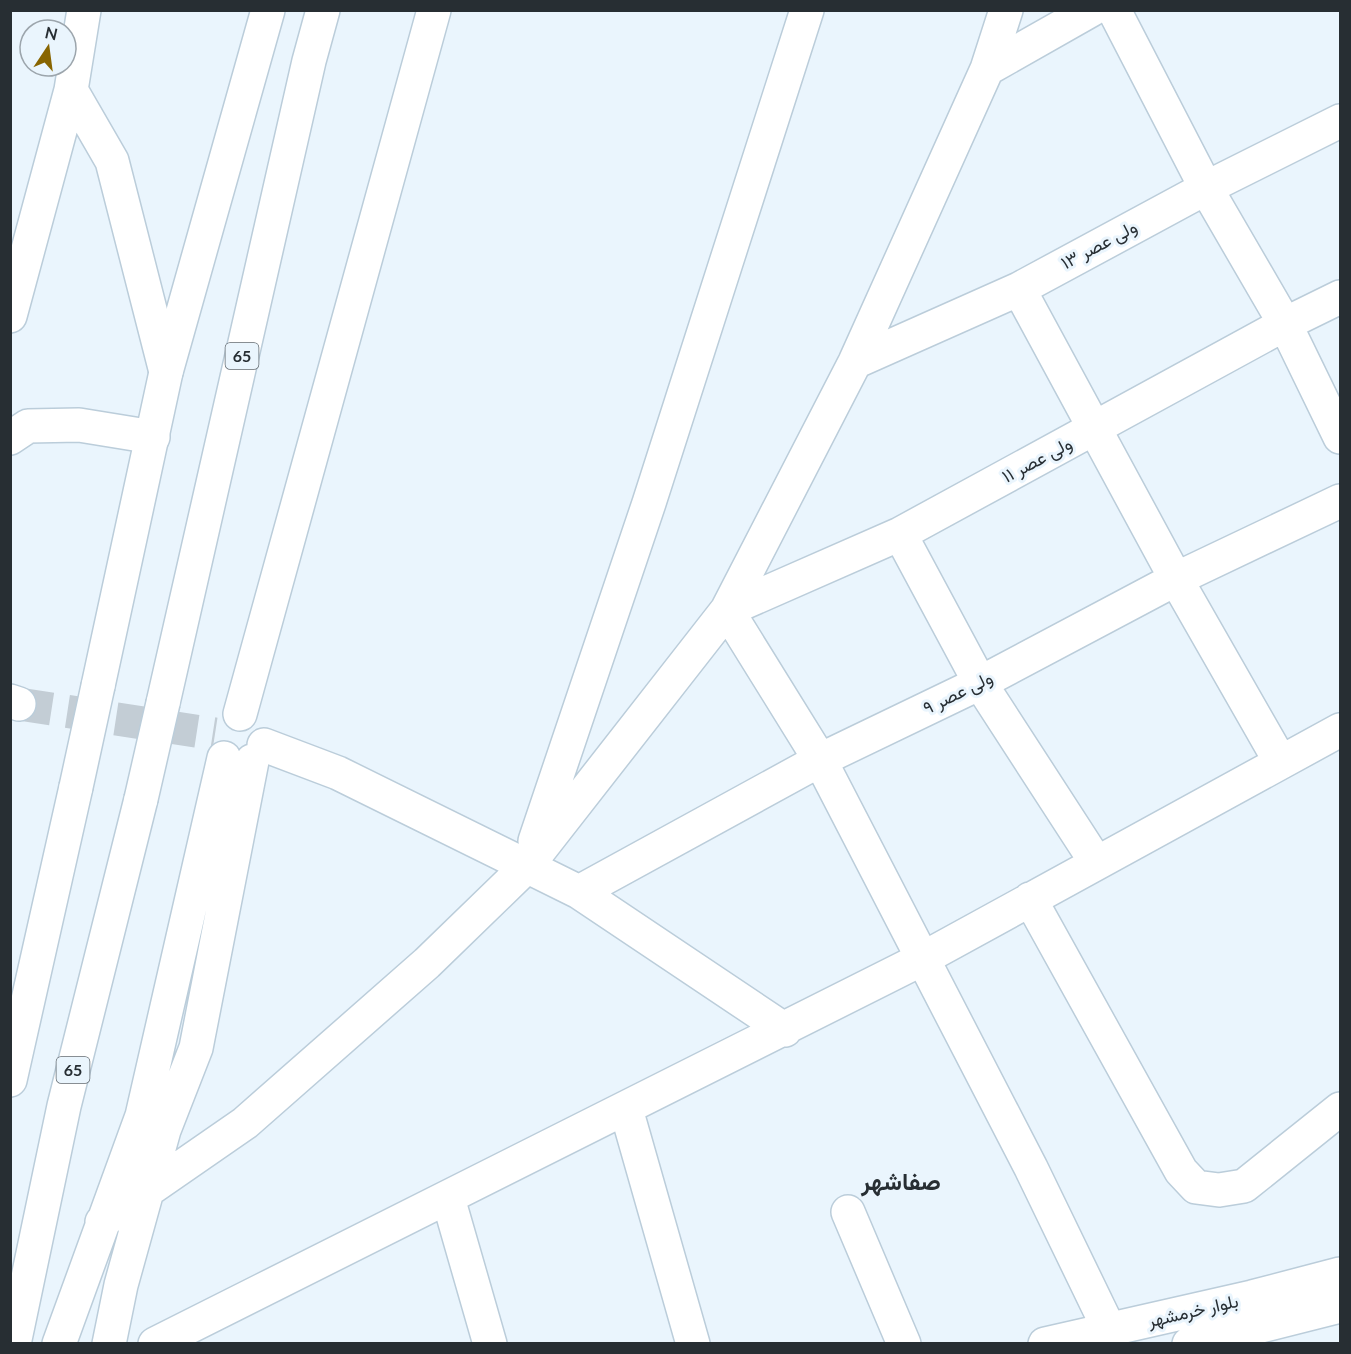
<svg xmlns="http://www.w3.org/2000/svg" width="1351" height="1354" viewBox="0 0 1351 1354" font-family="Lato,Vazirmatn,sans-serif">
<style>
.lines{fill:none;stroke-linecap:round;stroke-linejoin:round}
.minor-tunnel{stroke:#c3cdd5;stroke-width:33;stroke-dasharray:33 16;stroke-linecap:butt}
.minor-casing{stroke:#bbcdda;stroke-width:36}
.major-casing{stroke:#bbcdda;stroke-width:36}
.highway-casing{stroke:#bbcdda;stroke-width:36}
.minor{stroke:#fff;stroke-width:33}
.major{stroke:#fff;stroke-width:33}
.highway{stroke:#fff;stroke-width:33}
.highway-bridge-casing{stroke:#bbcdda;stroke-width:36;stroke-linecap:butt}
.highway-bridge{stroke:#fff;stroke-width:33}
.labels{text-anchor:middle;stroke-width:6;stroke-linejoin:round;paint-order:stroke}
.shield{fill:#eaf5fd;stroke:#626a70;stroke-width:1.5}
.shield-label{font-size:16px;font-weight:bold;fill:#272e33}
.street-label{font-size:18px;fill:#272e33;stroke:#eaf5fd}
.district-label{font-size:24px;font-weight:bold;fill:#272e33;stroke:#eaf5fd}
</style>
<rect width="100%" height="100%" fill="#eaf5fd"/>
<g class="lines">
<path class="minor-tunnel" d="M19,704L215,734"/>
<defs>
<path id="minor" d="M1114,10L1206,188L1285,324L1340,437
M987,69L1091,10
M71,90L112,161L166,372
M1019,289L1176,579L1280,761
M10,316L71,90L84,10
M855,362L1019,289L1206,188L1340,121
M10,438L28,426L79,425L153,437
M900,534L980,683L1096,862
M10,701L19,704
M240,714L434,10
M264,745L338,773L579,892L785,1030
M535,841L649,503L807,10
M579,892L820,760L980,683L1176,579L1340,501
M1030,899L1181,1171L1196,1187L1219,1190L1244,1186L1340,1109
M626,1109L693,1344
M448,1198L490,1344
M848,1212L904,1344
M102,1222L245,1123L427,963L527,866L727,610L855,362L987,69L1006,10
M1109,1329L1031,1168L820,760L727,610L900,534L1285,324L1340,297
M59,1344L142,1116L224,758
M109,1344L121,1285L164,1130L196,1048L252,761
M155,1344L922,959L1340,730"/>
<path id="major" d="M1045,1344L1252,1297L1340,1274
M1189,1344L1340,1306"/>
<path id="highway" d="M98,686L166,372L268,10
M163,703L309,61L323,10
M10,1080L76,787
M14,1344L64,1106L141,799"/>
</defs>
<use href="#minor" class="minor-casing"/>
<use href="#major" class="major-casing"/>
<use href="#highway" class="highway-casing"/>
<use href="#minor" class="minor"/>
<use href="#major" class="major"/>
<use href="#highway" class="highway"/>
<defs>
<path id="highway-bridge" d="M76,787L98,686
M141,799L163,703"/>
</defs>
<use href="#highway-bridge" class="highway-bridge-casing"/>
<use href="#highway-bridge" class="highway-bridge"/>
</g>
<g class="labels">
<g class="shield">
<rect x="225.5" y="343" width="33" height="26" rx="4.5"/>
<rect x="56.5" y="1057" width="33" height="26" rx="4.5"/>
</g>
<g class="shield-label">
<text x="242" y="362">65</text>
<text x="73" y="1076">65</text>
</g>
<g class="street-label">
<text transform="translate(1099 245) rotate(-28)" y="6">ولی عصر ۱۳</text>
<text transform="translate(1037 460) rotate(-28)" y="6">ولی عصر ۱۱</text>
<text transform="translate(958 693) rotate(-26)" y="6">ولی عصر ۹</text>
<text transform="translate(1193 1311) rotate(-13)" y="6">بلوار خرمشهر</text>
</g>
<g class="district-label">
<text x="901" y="1190">صفاشهر</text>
</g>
</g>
<rect width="1351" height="1354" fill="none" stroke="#272e33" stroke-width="24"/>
<g transform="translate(48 48) rotate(13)"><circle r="28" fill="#eaf5fd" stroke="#9ca5ac" stroke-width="1.5"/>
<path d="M0-4.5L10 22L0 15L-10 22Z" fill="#886501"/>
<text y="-9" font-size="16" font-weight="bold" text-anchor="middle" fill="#272e33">N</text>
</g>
</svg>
